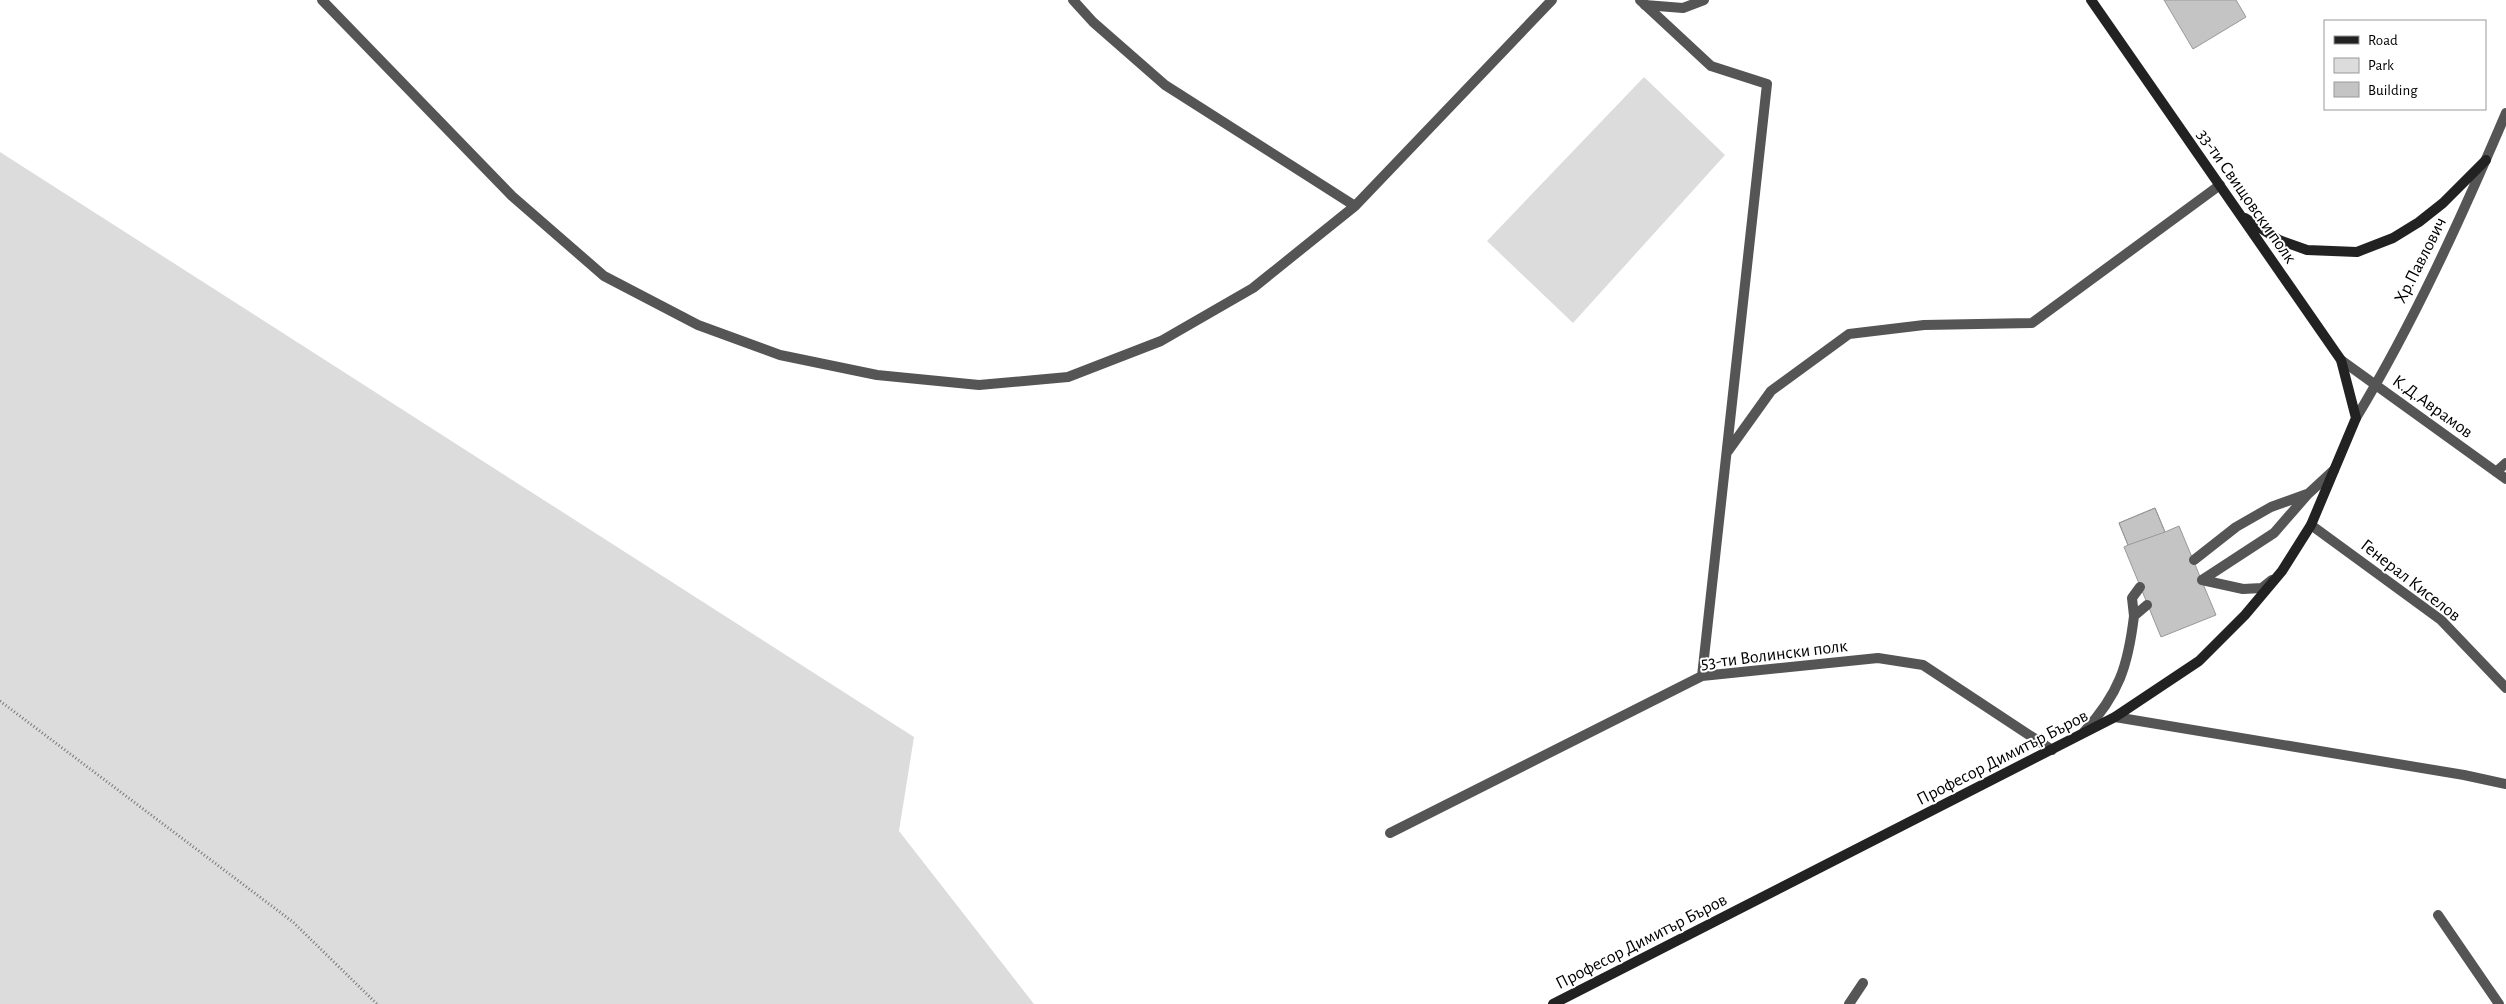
<svg xmlns="http://www.w3.org/2000/svg" width="2506" height="1004" viewBox="0 0 2506 1004" font-family="'Alegreya Sans',sans-serif">
<style>
.green{fill:#dcdcdc}
.building{fill:#c4c4c4;stroke:#999}
.lines{fill:none;stroke-linecap:round;stroke-linejoin:round}
.path{stroke:#777;stroke-width:3;stroke-dasharray:1 2.5;stroke-linecap:butt}
.service{stroke:#555;stroke-width:10}
.minor{stroke:#555;stroke-width:10}
.tertiary{stroke:#555;stroke-width:10}
.secondary{stroke:#222;stroke-width:10}
.labels{text-anchor:middle;stroke-width:4;stroke-linejoin:round;paint-order:stroke}
.street-label{font-size:18px;fill:#000;stroke:#fff}
</style>
<rect width="100%" height="100%" fill="#fff"/>
<path class="green" d="M1644,77L1725,155L1573,323L1487,241Z
M0,152L914,737L899,831L1034,1004H0Z"/>
<path class="building" d="M2164,0H2236L2246,17L2193,49Z
M2155,508L2165,532L2179,526L2216,615L2161,637L2124,547L2128,545L2119,523Z
M2155,508L2165,532L2128,545L2119,523Z"/>
<g class="lines">
<path class="path" d="M0,701L293,922L377,1004"/>
<path class="service" d="M1645,5L1683,8L1704,0
M2194,560L2236,527L2271,507L2307,494
M2202,580L2274,533L2308,494L2334,470
M2202,580L2243,589L2262,588L2272,580
M2134,616L2132,598L2140,587
M2084,732C2119,694 2128,666 2134,616L2147,605"/>
<path class="minor" d="M322,0L512,196L604,276L698,325L780,355L877,375L979,385L1068,377L1161,341L1253,288L1355,206L1552,0
M1073,0L1093,22L1165,85L1355,206
M1640,0L1711,66L1767,84L1702,676
M2341,360L2506,479
M1728,451L1771,391L1849,334L1924,325L2032,323L2220,185
M2496,472L2506,463
M2311,525L2441,620L2506,688
M2115,717L2464,775L2506,784
M1390,833L1702,676L1878,658L1923,665L2052,750
M2438,915L2499,1004
M1849,1004L1863,983"/>
<path class="tertiary" d="M2356,418C2414,322 2462,216 2506,113"/>
<path class="secondary" d="M2245,218L2279,240L2307,250L2357,252L2393,238L2419,222L2443,203L2486,160
M1553,1004L2115,717L2199,661L2245,615L2282,571L2311,525L2356,418L2341,360L2091,0"/>
</g>
<g class="labels">
<g class="street-label">
<text transform="translate(2247 196) rotate(55)" y="6">33-ти Свищовски полк</text>
<text transform="translate(2420 260) rotate(-63)" y="6">Хр.Павлович</text>
<text transform="translate(2433 406) rotate(36)" y="6">К.Д.Аврамов</text>
<text transform="translate(2411 580) rotate(38)" y="6">Генерал Киселов</text>
<text transform="translate(1774 654) rotate(-7)" y="6">53-ти Волински полк</text>
<text transform="translate(2002 757) rotate(-27)" y="6">Професор Димитър Бъров</text>
<text transform="translate(1641 941) rotate(-27)" y="6">Професор Димитър Бъров</text>
</g>
</g>
<rect x="2324" y="20" width="162" height="90" fill="#ffffff" stroke="#999999"/>
<rect x="2334" y="36" width="25" height="8" fill="#222222" stroke="#999999"/>
<text x="2368" y="45" font-size="15" fill="#000000">Road</text>
<rect x="2334" y="58" width="25" height="15" fill="#dcdcdc" stroke="#999999"/>
<text x="2368" y="70" font-size="15" fill="#000000">Park</text>
<rect x="2334" y="82" width="25" height="15" fill="#c4c4c4" stroke="#999999"/>
<text x="2368" y="95" font-size="15" fill="#000000">Building</text>
</svg>
